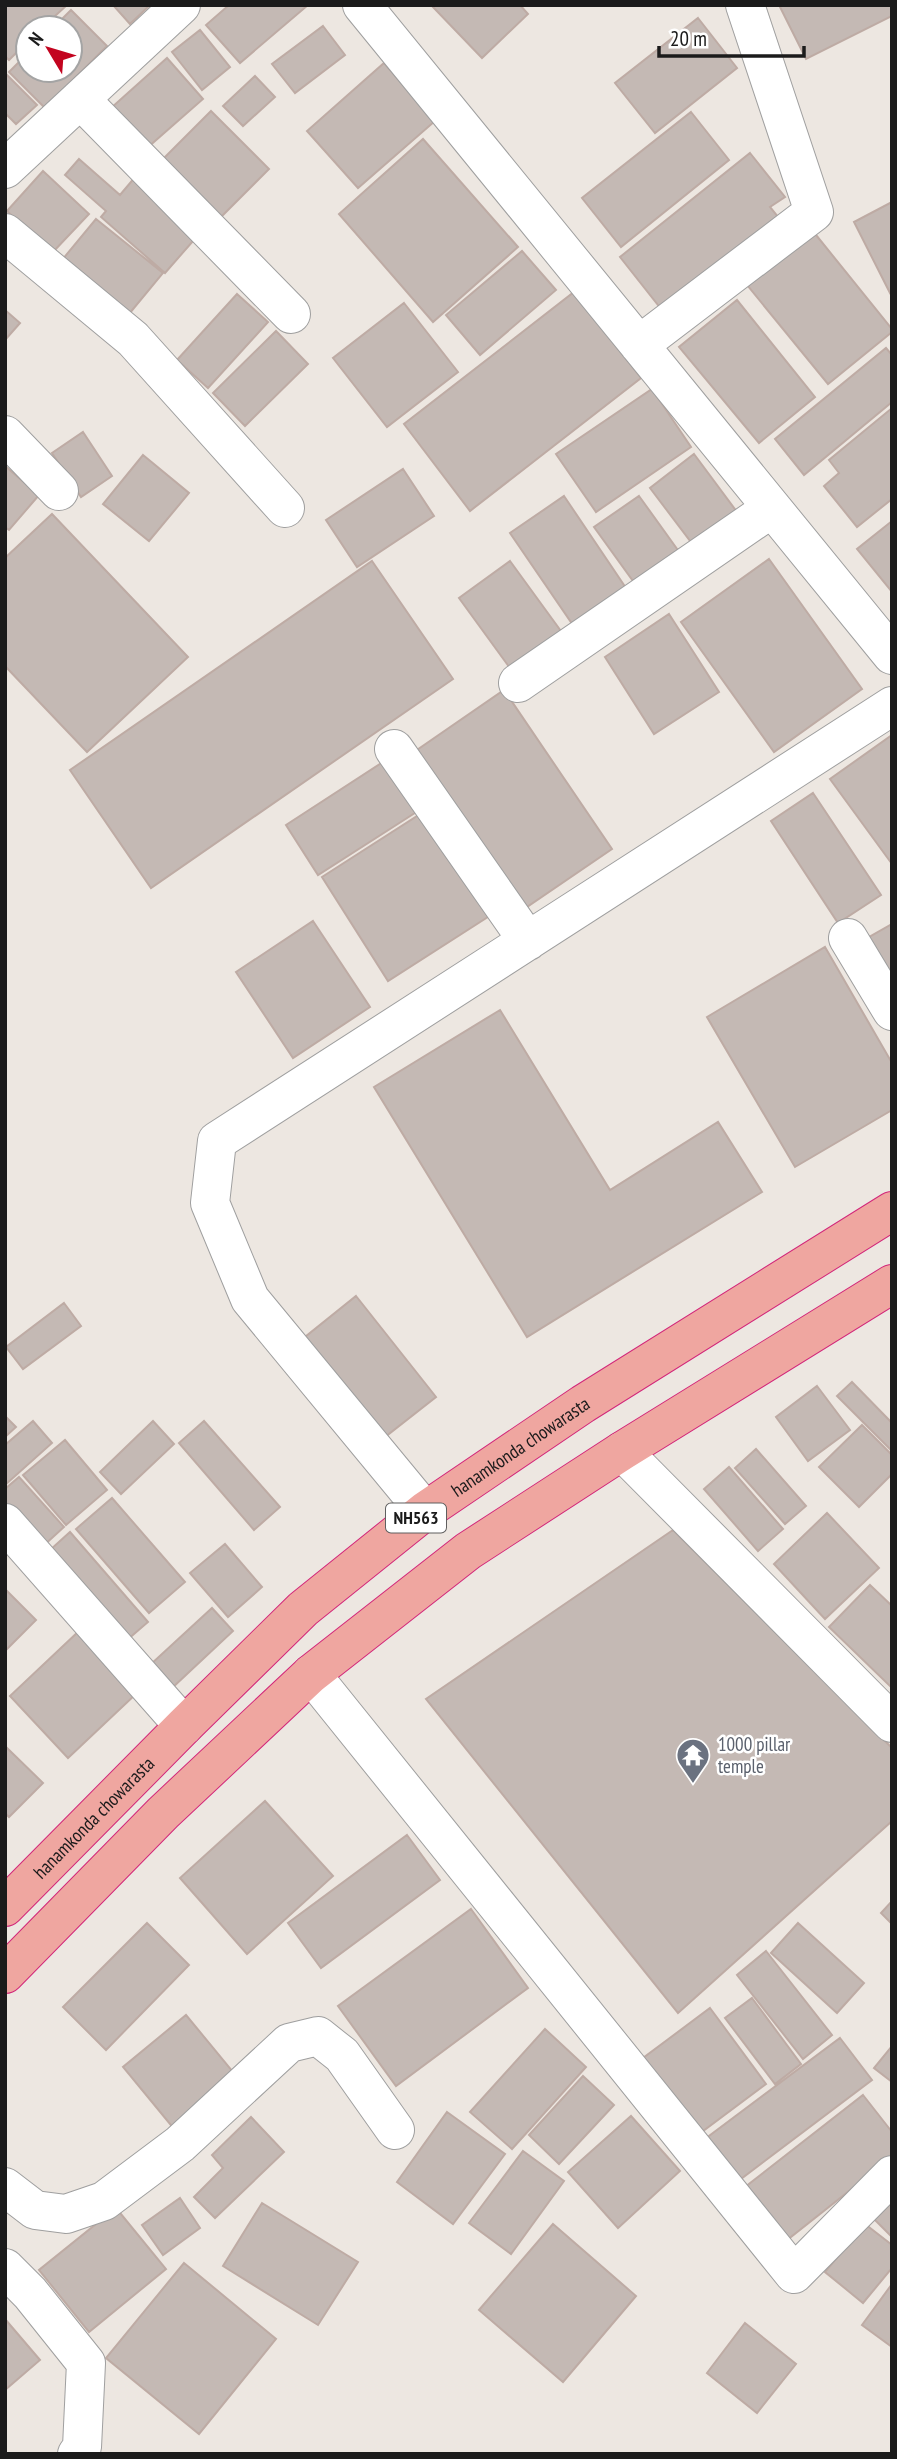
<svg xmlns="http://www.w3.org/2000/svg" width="897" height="2459" viewBox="0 0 897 2459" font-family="'PT Sans Narrow',sans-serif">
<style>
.building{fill:#c4b9b4;stroke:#beaba4;stroke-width:2}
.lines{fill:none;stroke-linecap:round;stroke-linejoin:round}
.minor-casing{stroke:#9f9f9f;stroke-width:40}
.trunk-casing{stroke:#d2277a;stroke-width:40}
.minor{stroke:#fff;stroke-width:38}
.trunk{stroke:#efa6a0;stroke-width:38}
.labels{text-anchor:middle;stroke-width:5;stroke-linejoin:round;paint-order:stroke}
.shield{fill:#fff;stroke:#5f5f5f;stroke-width:2}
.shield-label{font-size:18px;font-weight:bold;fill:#1b1b1b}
.street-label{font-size:19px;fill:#1b1b1b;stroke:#fff}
.worship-label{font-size:19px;fill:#5b616d;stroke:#fff;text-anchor:start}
</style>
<rect width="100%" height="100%" fill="#ede7e1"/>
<path class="building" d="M5,5H67L42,28H28V41L9,60L5,56Z
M113,5H150L130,24Z
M229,5H308L240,63L206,25Z
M431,5H520L528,14L482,58Z
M779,5H892V16L806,59Z
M71,10L107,46L45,108L9,72L28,53V70H70V28H53Z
M698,18L737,68L655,133L615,83Z
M323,26L345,55L295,93L272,64Z
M200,30L230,67L202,90L172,52Z
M167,58L203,99L147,148L111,108Z
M384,63L435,121L358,188L307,131Z
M5,73L37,105L16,124L5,113Z
M255,76L275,97L243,126L223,106Z
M211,111L269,169L214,224L157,165Z
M691,112L729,160L621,247L582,198Z
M423,139L518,247L433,322L339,214Z
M750,153L785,197L770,207L779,218L662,310L620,257Z
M79,159L120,195L136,176L200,233L165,273L101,217L106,211L65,175Z
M43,171L89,214L52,253L7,211Z
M892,202V291L890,293L854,222Z
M96,219L163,273L129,314L62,260Z
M812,230L892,329V332L828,384L747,285Z
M522,251L556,290L480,355L446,315Z
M574,292L641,378L470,511L404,424Z
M237,294L268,322L208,388L177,360Z
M737,300L815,397L759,443L679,347Z
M404,303L458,372L387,427L333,358Z
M5,310L20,323L5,340Z
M276,331L308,364L245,426L213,393Z
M886,348L892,355V402L804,475L775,439Z
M652,389L691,447L596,512L556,454Z
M892,408V499L857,527L824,486L839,473L829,460Z
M83,432L112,476L81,497L52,453Z
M694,454L743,520L700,554L650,488Z
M143,455L189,493L149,541L103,504Z
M5,466L39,495L9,530L5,527Z
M403,469L434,516L357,567L326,520Z
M564,496L628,591L575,628L510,533Z
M639,496L685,560L641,592L594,527Z
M52,514L188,657L87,752L5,666V558Z
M892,521V592L857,549Z
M769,559L862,689L774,752L681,622Z
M372,561L453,679L151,888L70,770Z
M510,561L566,638L515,675L459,598Z
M669,614L719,692L654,734L605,657Z
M504,690L612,849L521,911L414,752Z
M892,735V864L830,779Z
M386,760L418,811L318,875L286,825Z
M813,793L881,895L838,923L771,821Z
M425,811L491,915L388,981L322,877Z
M313,921L370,1007L293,1058L236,972Z
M892,924V970L876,979L857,944Z
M825,947L892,1063V1110L795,1167L707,1017Z
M500,1010L610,1190L718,1122L762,1192L527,1337L374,1087Z
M356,1296L436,1397L385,1437L305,1337Z
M64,1303L81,1326L23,1369L6,1347Z
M852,1382L892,1423V1451L837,1396Z
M817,1386L850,1430L808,1461L776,1417Z
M5,1416L16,1427L5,1437Z
M33,1421L52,1443L5,1485V1445Z
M153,1421L174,1444L121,1494L100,1472Z
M204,1421L280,1507L254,1530L179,1443Z
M862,1425L892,1455V1474L859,1507L819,1467Z
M65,1440L107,1490L66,1525L23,1475Z
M756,1449L806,1506L785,1524L735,1468Z
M729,1467L783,1529L758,1551L704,1489Z
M19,1477L64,1527L42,1547L5,1504V1489Z
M112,1498L185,1582L149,1613L76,1529Z
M827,1513L879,1568L825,1619L774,1564Z
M673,1530L892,1748V1821L678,2013L426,1699Z
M70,1532L148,1622L127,1640L50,1550Z
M225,1544L262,1587L228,1617L190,1573Z
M870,1585L892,1606V1688L829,1627Z
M5,1589L36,1620L5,1651Z
M212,1608L233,1631L172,1688L150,1665Z
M79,1631L137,1693L68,1758L10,1696Z
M5,1746L43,1783L9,1817L5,1813Z
M265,1801L333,1876L247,1954L180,1878Z
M407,1835L440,1880L321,1968L288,1923Z
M892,1901V1924L881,1913Z
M471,1909L528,1988L396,2086L338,2006Z
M147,1923L189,1965L106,2050L63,2007Z
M798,1923L864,1983L837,2013L771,1953Z
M766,1951L832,2035L803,2059L737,1975Z
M752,1998L801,2064L775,2084L725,2018Z
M710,2008L766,2084L695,2137L639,2061Z
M186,2015L238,2078L175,2130L123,2067Z
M545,2029L586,2067L512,2149L470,2112Z
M840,2038L872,2080L733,2185L701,2142Z
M892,2046V2082L874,2068Z
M583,2076L614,2105L559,2164L529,2135Z
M863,2095L892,2132V2157L782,2244L740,2191Z
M447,2112L505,2154L453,2224L397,2182Z
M631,2116L680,2171L618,2228L568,2172Z
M251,2117L284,2152L215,2218L194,2197L223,2168L212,2155Z
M523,2151L564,2181L511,2254L469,2223Z
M892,2192V2237L869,2214Z
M180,2198L200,2228L163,2255L142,2225Z
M262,2203L358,2262L318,2325L223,2266Z
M116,2208L166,2269L89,2332L39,2270Z
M553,2224L636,2296L563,2382L479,2310Z
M865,2224L892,2245V2268L863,2303L825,2272Z
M184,2263L276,2339L199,2434L106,2358Z
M892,2284V2347L862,2325Z
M5,2319L40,2360L5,2390Z
M745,2323L796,2364L757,2413L707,2373Z"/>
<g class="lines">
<defs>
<path id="minor" d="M362,5L892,655
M80,99L291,314
M5,169L181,5
M5,233L133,339L285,508
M639,345L814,212L745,5
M5,435L59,491
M518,683L772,508
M394,749L528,941
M848,938L892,1011
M622,1451L892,1723
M425,1511L250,1299L210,1203L217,1141L892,706
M5,1523L184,1726
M311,1674L794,2274L892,2175
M5,2187L35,2210L66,2214L104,2201L180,2144L289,2043L318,2036L342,2055L395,2130
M5,2268L30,2293L86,2363L82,2447L77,2454"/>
<g id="trunk">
<path id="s1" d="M5,1907L184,1726L303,1609L425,1511L583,1404L892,1211"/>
<path d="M5,1974L163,1813L311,1674L468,1551L622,1451L892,1284"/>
</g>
</defs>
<use href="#minor" class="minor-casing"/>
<use href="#trunk" class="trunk-casing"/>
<use href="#minor" class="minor"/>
<use href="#trunk" class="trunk"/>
</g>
<defs>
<symbol id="temple-pin" viewBox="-11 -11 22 30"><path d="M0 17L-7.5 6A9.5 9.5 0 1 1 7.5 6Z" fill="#6b7280" stroke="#fff"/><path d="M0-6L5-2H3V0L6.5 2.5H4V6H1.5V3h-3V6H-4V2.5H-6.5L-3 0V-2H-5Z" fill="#fff"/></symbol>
</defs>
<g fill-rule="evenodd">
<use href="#temple-pin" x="674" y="1736" width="38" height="52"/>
</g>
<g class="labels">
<rect class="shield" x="386" y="1503.5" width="60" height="29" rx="5"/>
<g class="shield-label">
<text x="416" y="1524">NH563</text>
</g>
<g class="street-label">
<text dy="7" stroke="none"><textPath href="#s1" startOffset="693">hanamkonda chowarasta</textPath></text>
<text dy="7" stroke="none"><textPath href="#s1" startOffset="126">hanamkonda chowarasta</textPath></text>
</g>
<g class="worship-label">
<text x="718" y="1751">1000 pillar<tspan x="718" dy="22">temple</tspan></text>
</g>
</g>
<rect width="897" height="2459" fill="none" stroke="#1b1b1b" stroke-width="14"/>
<g transform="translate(49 49) rotate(308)"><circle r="33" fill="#ffffff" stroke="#a4a4a4" stroke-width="2"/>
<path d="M0-5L12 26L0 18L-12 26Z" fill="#c3041f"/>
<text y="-10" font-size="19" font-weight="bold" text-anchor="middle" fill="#1b1b1b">N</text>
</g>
<path d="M659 46v10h145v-10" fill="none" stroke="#1b1b1b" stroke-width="3.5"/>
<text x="670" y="46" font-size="21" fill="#1b1b1b" stroke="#ffffff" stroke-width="5" paint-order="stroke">20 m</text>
</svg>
